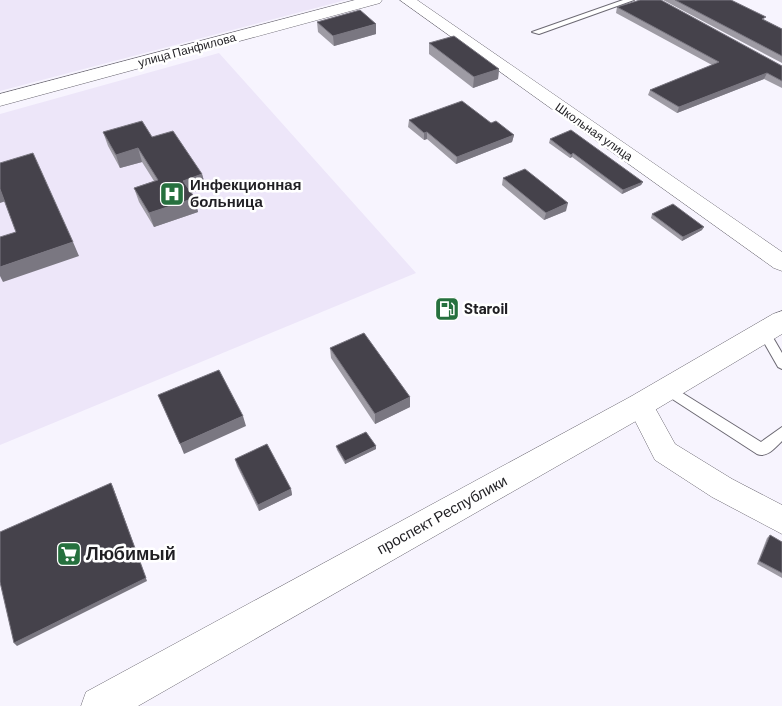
<svg xmlns="http://www.w3.org/2000/svg" width="782" height="706" viewBox="0 0 782 706" font-family="Barlow,sans-serif">
<style>
.built{fill:#ede6f9}
.lines{fill:none;stroke-linecap:round;stroke-linejoin:round}
.service-casing{stroke:#6c6973;stroke-width:2}
.minor-casing{stroke:#6c6973;stroke-width:1}
.tertiary-casing{stroke:#6c6973;stroke-width:1}
.secondary-casing{stroke:#6c6973;stroke-width:1}
.service{fill:#fff;fill-rule:evenodd}
.minor{fill:#fff;fill-rule:evenodd}
.tertiary{fill:#fff;fill-rule:evenodd}
.secondary{fill:#fff;fill-rule:evenodd}
.wall{fill:#9e9ba4}
.shaded-wall{fill:#7a7781}
.building{fill:#45424b;stroke:#7a7781}
.labels{text-anchor:middle;stroke-width:5;stroke-linejoin:round;paint-order:stroke}
.far-street-label{font-size:12px;fill:#201f23;stroke:#fff}
.poi-label{font-size:15px;font-weight:bold;fill:#201f23;stroke:#fff;text-anchor:start}
.street-label{font-size:15px;fill:#201f23;stroke:#fff}
.near-poi-label{font-size:18px;font-weight:bold;fill:#201f23;stroke:#fff;text-anchor:start}
</style>
<rect width="100%" height="100%" fill="#f7f4fe"/>
<path class="built" d="M0,0H346L0,91Z
M219,53L416,273L0,445V114Z"/>
<g class="lines">
<defs>
<path id="service" d="M623,0H634L539,34L532,32Z
M764,327L768,329L782,353V369L778,367L758,332L760,329Z
M668,384L761,442L782,427V441C775,448 767,458 757,454L663,393L661,389L663,385Z"/>
<path id="minor" d="M400,0H417L782,252V271L774,268Z
M640,394L649,397L675,444L732,479L782,505V534L712,497L655,460L627,405L631,397Z"/>
<path id="tertiary" d="M355,0H382L380,3L0,106V94Z"/>
<path id="secondary" d="M782,311V334L650,413L138,706H81L86,692L630,397L773,314Z"/>
</defs>
<use href="#service" class="service-casing"/>
<use href="#minor" class="minor-casing"/>
<use href="#tertiary" class="tertiary-casing"/>
<use href="#secondary" class="secondary-casing"/>
<use href="#service" class="service"/>
<use href="#minor" class="minor"/>
<use href="#tertiary" class="tertiary"/>
<use href="#secondary" class="secondary"/>
</g>
<path class="wall" d="M663,0H731L765,20L782,29V63Z
M617,7L782,66V88L764,79L677,113L648,95L650,90L712,65L616,13Z
M317,22L376,34L334,46L318,32Z
M429,43L499,69L498,79L473,88L429,54Z
M409,120L491,123L514,135L512,142L456,164L427,139L424,140L408,127Z
M103,132L152,137L202,174L206,188L191,193L198,212L154,227L139,202L134,188L154,181L142,162L120,168L108,146Z
M550,139L643,182L641,185L622,194L572,157L570,158L549,143Z
M503,178L566,211L544,220L502,185Z
M652,214L702,230L682,241L651,218Z
M330,348L410,407L375,424L331,358Z
M336,446H376V449L345,464L337,450Z
M235,459L291,489L292,495L259,511L237,466Z
M770,535L782,542V578L757,564L767,538Z"/>
<path class="shaded-wall" d="M376,24V34L334,46L333,36Z
M499,69L498,79L473,88L474,77Z
M767,73L764,79L677,113L679,107Z
M427,132V139L424,140V133Z
M514,135L512,142L456,164L457,157Z
M138,148L142,162L120,168L116,155Z
M573,153L572,157L570,158L571,155Z
M202,174L206,188L187,194L183,181Z
M643,182L641,185L622,194L623,190Z
M0,189L6,201L0,203Z
M195,198L198,212L154,227L149,213Z
M568,203L566,211L544,220L546,213Z
M704,227L702,230L682,241L683,237Z
M73,242L79,256L3,282L0,276V267Z
M410,397V407L375,424V414Z
M243,416L246,426L184,454L180,444Z
M376,446V449L345,464V461Z
M111,483L113,487L147,581L17,646L14,643Z
M291,489L292,495L259,511L258,505Z"/>
<path class="building" d="M640,0H661L782,66V81L767,73L679,107L650,90L719,62L617,7Z
M675,0H731L766,17L762,19L782,29V56Z
M360,10L376,24L333,36L317,22Z
M454,36L499,69L474,77L429,43Z
M462,101L491,123L496,121L514,135L457,157L427,132L424,133L409,120Z
M142,121L152,137L173,131L202,174L183,181L195,198L149,213L134,188L158,180L138,148L116,155L103,132Z
M571,130L643,182L623,190L573,153L571,155L550,139Z
M33,153L73,242L0,267V237L16,232L0,189V163Z
M525,169L568,203L546,213L503,178Z
M673,204L704,227L683,237L652,214Z
M364,333L410,397L375,414L330,348Z
M219,370L243,416L180,444L158,395Z
M366,432L376,446L345,461L336,446Z
M267,444L291,489L258,505L235,459Z
M111,483L146,578L14,643L0,582V532Z
M770,535L782,542V573L759,561Z"/>
<defs>
<symbol id="hospital-square" viewBox="-11 -11 22 22"><rect x="-9" y="-9" width="18" height="18" rx="4" fill="#26703e" stroke="#fff"/><path d="M-5-5h3v3.5h4V-5h3V5h-3V1.5h-4V5h-3Z" fill="#fff"/></symbol>
<symbol id="fuel-square" viewBox="-11 -11 22 22"><rect x="-9" y="-9" width="18" height="18" rx="4" fill="#26703e" stroke="#fff"/><path d="M-5.5-6h7V0h2V4h1.3V-2.5L3-4.5l.8-.8L6-3V5H2.5V1h-1V6h-7ZM-4.2-4.7v3.2H.2V-4.7Z" fill="#fff"/></symbol>
<symbol id="supermarket-square" viewBox="-11 -11 22 22"><rect x="-9" y="-9" width="18" height="18" rx="4" fill="#26703e" stroke="#fff"/><path d="M-6-5.5h2.5l.6 2H6L4.5 2H-2.5L-4.4-4H-6ZM-1.5 3.2a1.3 1.3 0 1 0 .1 0ZM3 3.2a1.3 1.3 0 1 0 .1 0Z" fill="#fff"/></symbol>
</defs>
<g fill-rule="evenodd">
<use href="#hospital-square" x="158" y="180" width="28" height="28"/>
<use href="#fuel-square" x="433" y="295" width="28" height="28"/>
<use href="#supermarket-square" x="55" y="540" width="28" height="28"/>
</g>
<g class="labels">
<g class="far-street-label">
<text transform="translate(187 50) rotate(-15)" y="4">улица Панфилова</text>
<text transform="translate(594 132) rotate(35)" y="4">Школьная улица</text>
</g>
<g class="poi-label">
<text x="190" y="190">Инфекционная<tspan x="190" dy="17">больница</tspan></text>
<text x="464" y="314">Staroil</text>
</g>
<g class="street-label">
<text transform="translate(442 515) rotate(-29)" y="5">проспект Республики</text>
</g>
<g class="near-poi-label">
<text x="86" y="560">Любимый</text>
</g>
</g>
</svg>
